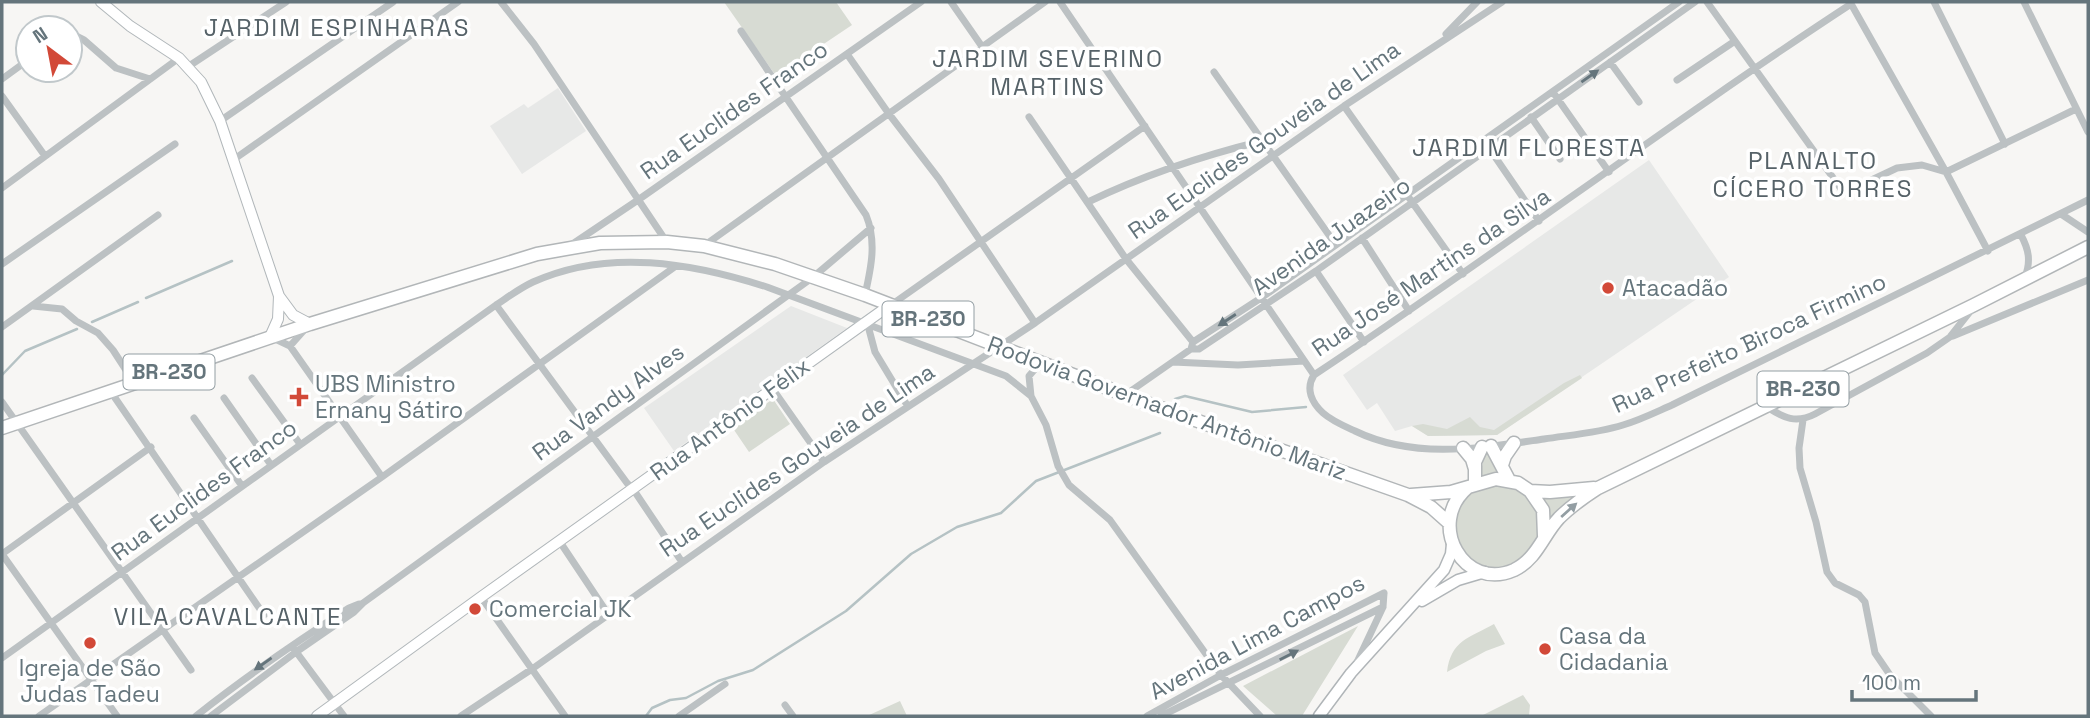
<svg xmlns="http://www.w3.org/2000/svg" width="2090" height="718" viewBox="0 0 2090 718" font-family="'Space Grotesk',sans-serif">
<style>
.built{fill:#e7e8e7}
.green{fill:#d7dbd3}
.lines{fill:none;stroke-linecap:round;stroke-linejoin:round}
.stream{stroke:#b5c2c4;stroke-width:2.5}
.secondary-casing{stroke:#b1b7ba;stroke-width:12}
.primary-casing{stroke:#b0b5b8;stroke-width:13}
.highway-casing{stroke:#b2b6b8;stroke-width:15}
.street{stroke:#bcc1c3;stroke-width:7}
.secondary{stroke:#fff;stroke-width:10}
.primary{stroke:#fff;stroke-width:10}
.highway{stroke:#fff;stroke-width:12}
.oneway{fill:#65757c}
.oneway2{fill:#939ea3}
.poi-dot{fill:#d24938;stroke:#fff;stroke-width:2.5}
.labels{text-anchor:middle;stroke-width:7;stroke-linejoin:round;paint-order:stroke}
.shield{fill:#fff;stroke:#939ea3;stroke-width:2}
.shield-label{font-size:21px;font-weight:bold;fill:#65757c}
.street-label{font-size:23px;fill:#65757c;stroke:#fff}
.poi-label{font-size:23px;fill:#65757c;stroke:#fff;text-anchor:start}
.neighbourhood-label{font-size:24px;letter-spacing:2px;fill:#566268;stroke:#fff}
</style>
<rect width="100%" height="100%" fill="#f7f6f4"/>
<path class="built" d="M558,88L586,131L522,174L490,126L524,104L528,108Z
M1649,160L1729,277L1497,435L1428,436L1412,426L1395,431L1377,403L1367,410L1343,375Z
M791,306L847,328L674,451L644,408Z"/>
<path class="green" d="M724,2H836L852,25L776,76Z
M1580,375L1582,378L1497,435L1428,436L1412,426L1423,424L1447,429L1470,417L1480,427L1494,430L1564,383Z
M773,399L790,424L749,452L732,427Z
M1487,453L1490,455L1501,474L1480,478L1484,455Z
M1455 526a42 42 0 1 1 84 0a42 42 0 1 1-84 0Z
M1541,496L1555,498L1575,496L1561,508L1551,522L1549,512Z
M1494,624L1505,644L1486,651L1447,672C1451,640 1469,638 1494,624Z
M1358,626L1302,716H1277L1243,686Z
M1523,695L1530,705L1529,716H1481Z
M900,701L907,716H867Z"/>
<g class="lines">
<path class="stream" d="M146,298L232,261
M92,322L138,302
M2,375L25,351L77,329
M1175,399L1185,396L1252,412L1306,407
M646,716L652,708L670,700L686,698L718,681L753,670L846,611L911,554L957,527L1001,513L1036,481L1160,433"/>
<defs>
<path id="secondary" d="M101,2L130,26L179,58L201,82L220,121L279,296L293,315L310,324
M270,337L278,319L279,296
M317,716L481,597L890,305"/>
<path id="primary" d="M1422,601L1458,580L1485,572
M1319,716L1351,673L1444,570L1451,554L1452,544"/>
<path id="highway" d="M2,428L310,324L537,254L600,243L667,242L704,246L775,264L865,295L1141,401L1408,495L1431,507L1449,523
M1491,446L1509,480
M1463,448L1472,459L1475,469
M1502,465L1505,456L1514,443
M1475,484V462L1482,447
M1467,488C1426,524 1464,592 1514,570C1537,559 1543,535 1559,518C1571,506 1584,497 1598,488L1974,305L2088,247
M1530,491L1543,510L1544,536
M1411,495L1451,492L1496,479L1518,483L1530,491L1550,492L1594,488"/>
</defs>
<use href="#secondary" class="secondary-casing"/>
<use href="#primary" class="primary-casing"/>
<use href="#highway" class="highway-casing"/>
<path class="street" d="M501,2L534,44L666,241
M951,2L983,48
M1060,2L1314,375
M1707,2L1844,193L1897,168L1922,165L1946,172L2076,109
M1850,2L1946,172L1988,251
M1934,2L2005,144
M2024,2L2088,132
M1851,4C1669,123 1495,255 1314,375C1305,389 1312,403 1323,413C1332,421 1344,426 1355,431C1415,460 1481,448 1544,439C1570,435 1598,433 1623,425C1640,420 1656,412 1672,405L2088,200
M741,31L866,215C877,242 871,268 865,295
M70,33L84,40L116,68L150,79
M1446,34L1477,2
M847,54L889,114L939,179L1035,323
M1610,62L1639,102
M189,66L286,2
M1214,72L1336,245
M2,79L28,60
M1677,80L1735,41
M1555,95L1609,172
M2,96L45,156
M1344,106L1463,274
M1029,117L1126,259L1193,342
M1531,117L1560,159
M220,121L393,2
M1489,148L1539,221
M233,160L458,2
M2,188L179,58
M1088,202C1144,175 1201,156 1262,141
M2061,214L2088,232
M2021,235C2029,250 2031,261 2025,277
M1362,238L1409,311
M571,245L638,200L921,2
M705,245L1045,2
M2,264L175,144
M1316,271L1364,342
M496,305L627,483L633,489L682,562
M891,305L1145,126
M33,306L62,309L76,321L98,333L113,350L135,384
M867,322L875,352L907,405
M2,327L158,215
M1953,336L2088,280
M271,337L290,346L382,477
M290,346L306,328
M1191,349L1193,342L1261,298L1679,2
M1173,362L1238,365L1304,361
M252,378L300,444
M772,388L824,462
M111,392L264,615
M1125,395L1191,349H1199L1316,271L1695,2
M1031,396L1029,376L1041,362
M224,398L271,465
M2,402L191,670
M1767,407C1784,418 1796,424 1815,414L1927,353L1950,337L1972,309
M194,418L242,486
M1803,420L1799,448L1800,468L1816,522L1827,572L1835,583L1859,595L1865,602L1875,653L1890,675L1931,716
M560,542L608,614
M2,554L117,716
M2,554L151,447
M481,597L565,716
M294,649L344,716
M2,658L496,305C508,297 520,288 533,282C608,248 692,263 767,287L1006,376L1031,396L1046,425L1058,466L1069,485L1110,520L1221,675L1260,716
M1358,660L1383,607L1384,593
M785,705L793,716
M39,716L382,477L676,266
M196,716C245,677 296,642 349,608L359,604
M211,716L296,652L354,612L363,603L812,278L871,228
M461,716L532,669L824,462L1035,323L1344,106L1502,2
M679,716L725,684
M1147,716L1221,675L1384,593
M1161,716L1383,607"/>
<use href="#secondary" class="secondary"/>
<use href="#primary" class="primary"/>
<use href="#highway" class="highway"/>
</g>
<defs><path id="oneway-solid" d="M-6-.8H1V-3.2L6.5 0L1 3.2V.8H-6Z" transform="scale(1.75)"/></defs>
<g class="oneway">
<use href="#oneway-solid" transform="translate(1590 76) rotate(-35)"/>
<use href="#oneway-solid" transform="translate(1227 320) rotate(147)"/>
<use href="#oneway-solid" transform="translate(1289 655) rotate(-27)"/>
<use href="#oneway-solid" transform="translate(263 664) rotate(145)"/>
</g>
<use class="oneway2" href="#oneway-solid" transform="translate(1569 510) rotate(-42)"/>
<g class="poi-dot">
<circle cx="1608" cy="288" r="7"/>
<path d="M295.5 386.5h7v7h7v7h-7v7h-7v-7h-7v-7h7z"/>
<circle cx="475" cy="609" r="7"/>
<circle cx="90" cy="643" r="7"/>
<circle cx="1545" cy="649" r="7"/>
</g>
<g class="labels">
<g class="shield">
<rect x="882.5" y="301.5" width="91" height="35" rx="5"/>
<rect x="123.5" y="354.5" width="91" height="35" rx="5"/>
<rect x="1757.5" y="371.5" width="91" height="35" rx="5"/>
</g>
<g class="shield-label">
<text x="928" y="326">BR-230</text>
<text x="169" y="379">BR-230</text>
<text x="1803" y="396">BR-230</text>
</g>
<g class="street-label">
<text transform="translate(734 110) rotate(-35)" y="8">Rua Euclides Franco</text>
<text transform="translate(1264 140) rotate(-35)" y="8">Rua Euclides Gouveia de Lima</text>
<text transform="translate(1331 236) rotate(-35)" y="8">Avenida Juazeiro</text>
<text transform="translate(1431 272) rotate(-34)" y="8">Rua José Martins da Silva</text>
<text transform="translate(1749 343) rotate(-25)" y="8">Rua Prefeito Biroca Firmino</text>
<text transform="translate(608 402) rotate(-36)" y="8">Rua Vandy Alves</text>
<text transform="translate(1167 408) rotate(20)" y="8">Rodovia Governador Antônio Mariz</text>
<text transform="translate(730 419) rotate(-36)" y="8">Rua Antônio Félix</text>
<text transform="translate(797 460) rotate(-34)" y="8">Rua Euclides Gouveia de Lima</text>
<text transform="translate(204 490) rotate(-36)" y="8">Rua Euclides Franco</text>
<text transform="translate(1257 637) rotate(-28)" y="8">Avenida Lima Campos</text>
</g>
<g class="poi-label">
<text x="1622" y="296">Atacadão</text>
<text x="315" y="392">UBS Ministro<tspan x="315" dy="26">Ernany Sátiro</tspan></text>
<text x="489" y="617">Comercial JK</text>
<text x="1559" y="644">Casa da<tspan x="1559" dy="26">Cidadania</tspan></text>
<text x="90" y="676" text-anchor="middle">Igreja de São<tspan x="90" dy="26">Judas Tadeu</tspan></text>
</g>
<g class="neighbourhood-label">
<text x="337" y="36">JARDIM ESPINHARAS</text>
<text x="1048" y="67">JARDIM SEVERINO<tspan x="1048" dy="28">MARTINS</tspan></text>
<text x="1529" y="156">JARDIM FLORESTA</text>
<text x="1813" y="169">PLANALTO<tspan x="1813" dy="28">CÍCERO TORRES</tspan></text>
<text x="228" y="625">VILA CAVALCANTE</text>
</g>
</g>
<rect width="2090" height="718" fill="none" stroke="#65757c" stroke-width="7"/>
<g transform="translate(49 49) rotate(328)"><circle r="33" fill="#ffffff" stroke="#c1c8cb" stroke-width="2"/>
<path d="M0-5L12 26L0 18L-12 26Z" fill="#d24938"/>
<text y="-10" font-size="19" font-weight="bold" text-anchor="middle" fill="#65757c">N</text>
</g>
<path d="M1852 690v10h124v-10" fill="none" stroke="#65757c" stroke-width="3.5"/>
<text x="1862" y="690" font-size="21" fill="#65757c" stroke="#ffffff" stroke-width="5" paint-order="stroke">100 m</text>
</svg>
